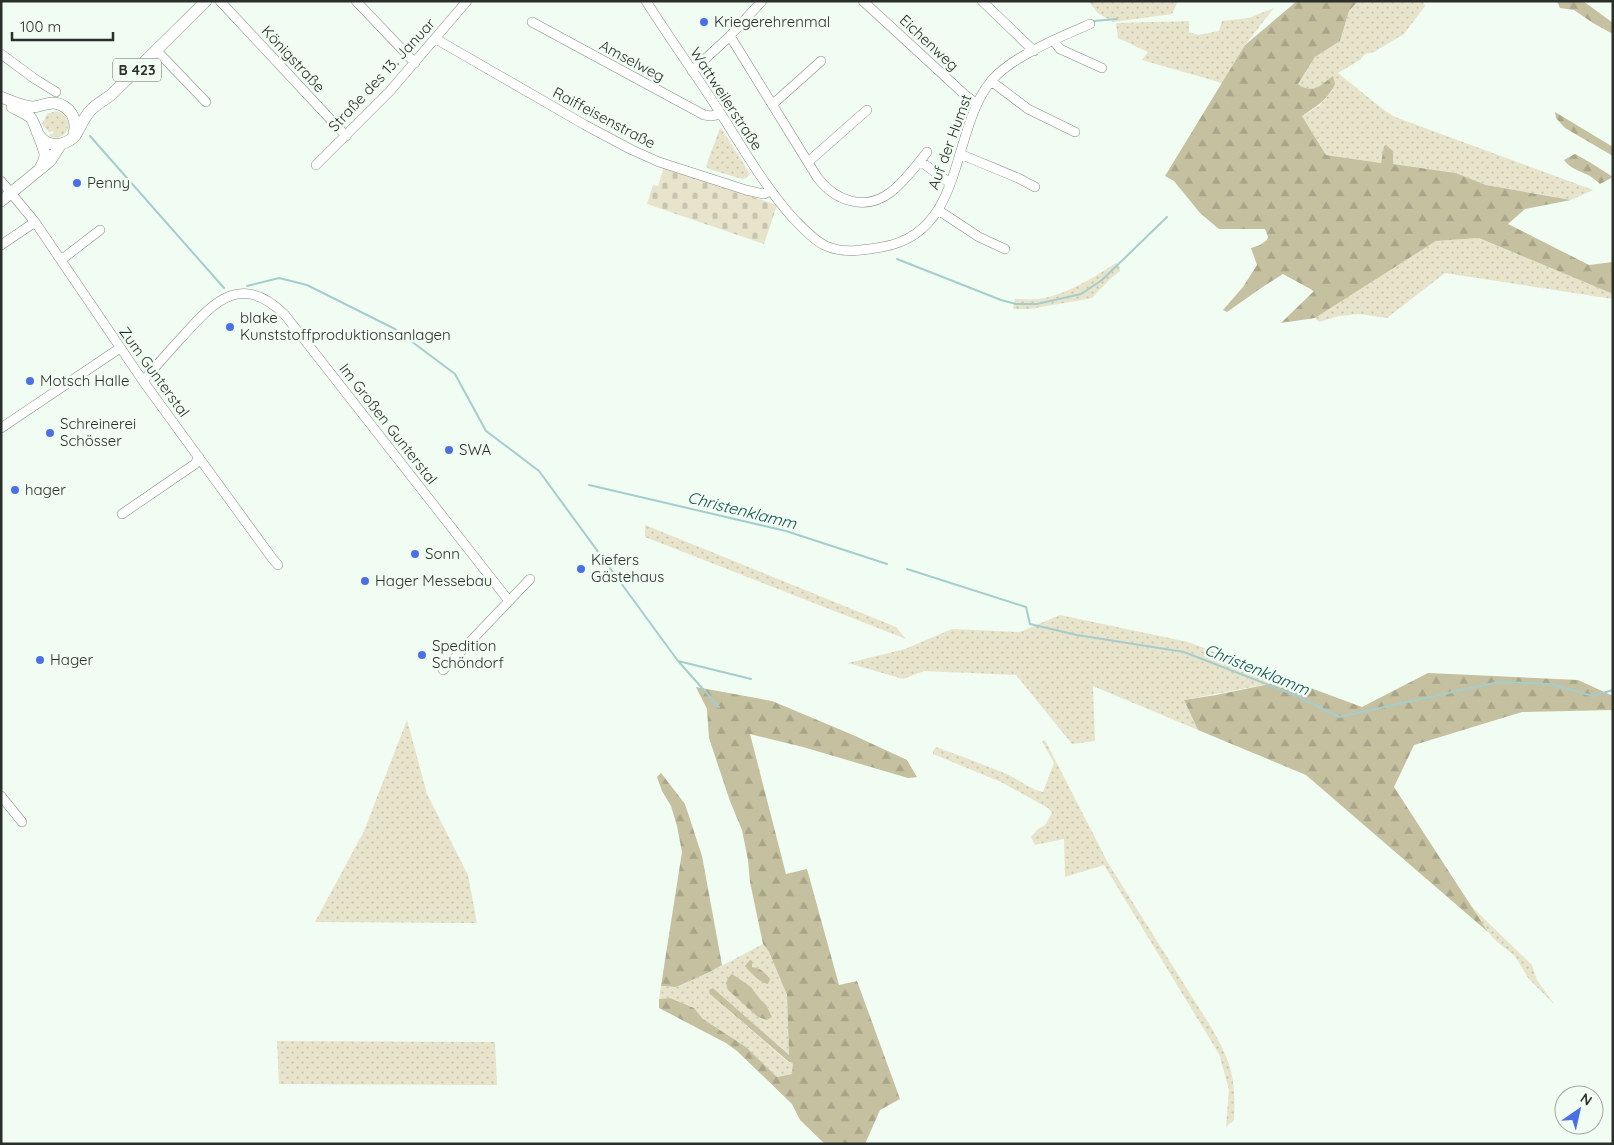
<svg xmlns="http://www.w3.org/2000/svg" width="1614" height="1145" viewBox="0 0 1614 1145" font-family="Quicksand,sans-serif">
<style>
.grass{fill:url(#grass-dots)}
.forest{fill:url(#forest-firs)}
.cemetery{fill:url(#cemetery-stones)}
.lines{fill:none;stroke-linecap:round;stroke-linejoin:round}
.stream{stroke:#a4cece;stroke-width:2}
.minor-casing{stroke:#848e85;stroke-width:10}
.major-casing{stroke:#848e85;stroke-width:12}
.minor{stroke:#fff;stroke-width:9}
.major{stroke:#fff;stroke-width:11}
.poi-dot{fill:#4b70e4;stroke:#f1fcf2;stroke-width:2}
.labels{text-anchor:middle;stroke-width:5;stroke-linejoin:round;paint-order:stroke}
.shield{fill:#f1fcf2;stroke:#666c67;stroke-width:1}
.shield-label{font-size:14px;font-weight:bold;fill:#2b2f2b}
.poi-label{font-size:15px;fill:#2b2f2b;stroke:#f1fcf2;text-anchor:start}
.street-label{font-size:15px;fill:#2b2f2b;stroke:#f1fcf2}
.water-label{font-size:16px;font-style:italic;fill:#104e4e;stroke:#f1fcf2}
</style>
<defs>
<pattern id="grass-dots" width="8" height="8" patternUnits="userSpaceOnUse" patternTransform="scale(1.25)"><rect width="8" height="8" fill="#e8e4cc"/><path d="M2 2h.1M6 6h.1" fill="none" stroke="#c7c4af" stroke-width="1.8" stroke-linecap="round"/></pattern>
<pattern id="forest-firs" width="22" height="20" patternUnits="userSpaceOnUse" patternTransform="scale(1.25)"><rect width="22" height="20" fill="#c5c09f"/><path d="M5 1l3.5 6h-7zM16 11l3.5 6h-7z" fill="#a9a589"/></pattern>
<pattern id="cemetery-stones" width="16" height="16" patternUnits="userSpaceOnUse" patternTransform="scale(1.25)"><rect width="16" height="16" fill="#e8e4cc"/><path d="M2 7V4a2 2 0 0 1 4 0v3zM10 15v-3a2 2 0 0 1 4 0v3z" fill="#c7c4af"/></pattern>
</defs>
<rect width="100%" height="100%" fill="#f1fcf2"/>
<path class="grass" d="M1088,1H1178L1172,14L1113,22L1098,13Z
M1358,1H1425L1423,3L1425,6L1404,34L1374,52L1365,54L1360,60L1338,73L1384,110L1395,117L1593,190L1571,200L1486,185L1456,173L1393,164L1384,147L1381,163L1326,155L1302,116L1319,106L1332,91L1333,77C1320,85 1314,96 1298,84L1315,57L1340,41L1349,11Z
M1274,8L1245,45L1222,83L1142,60L1148,52L1118,38L1116,23L1189,21V32L1198,35L1219,31L1222,21L1249,18Z
M56,111L65,115L69,124C67,135 61,139 50,137L49,135L54,133L53,131L49,132L42,124L47,114Z
M720,128H721L750,174L746,178L742,179L709,169L706,166Z
M1479,238L1613,294V299L1445,273L1387,318L1359,314L1339,316L1319,322L1315,318L1436,241Z
M1116,263L1120,267V271L1111,278L1092,298L1030,309H1013L1015,299C1023,299 1031,300 1039,299C1066,295 1093,278 1116,263Z
M645,525L896,627L906,639L645,537Z
M1060,615L1188,642L1289,680L1184,700L1198,730L1093,686L1095,741L1072,744L1016,675L924,671L903,679L848,663L905,649L952,629L1020,632Z
M407,720L427,794L468,875L477,923L315,922L364,831Z
M1045,740L1108,863L1211,1027C1232,1063 1236,1079 1234,1120L1226,1127L1229,1090L1219,1054L1104,865L1065,877L1064,839L1035,845L1031,837L1038,829L1045,825L1052,813L1048,808L1001,782L933,754V751L936,747C961,756 985,765 1009,775C1020,781 1031,790 1043,792L1054,763L1042,741Z
M1470,905L1532,965L1537,980L1554,1004L1528,978L1515,956L1497,942L1488,932Z
M763,944L769,952L787,995L789,1056L713,988L710,994L788,1062H793L792,1074L777,1077L746,1047L703,1019L694,1008L670,998L659,999L661,986L676,987L710,972Z
M277,1041L495,1042L497,1085L279,1084Z"/>
<path class="forest" d="M1297,1H1358L1349,11L1340,41L1315,57L1298,84C1313,95 1321,85 1333,76L1335,84C1327,101 1316,106 1302,116L1326,155L1381,163L1384,146L1386,145L1393,151V164L1456,173L1486,185L1571,200L1525,209L1508,224L1589,265L1613,262V294L1479,238L1436,241L1315,318L1281,323L1314,291L1283,274L1264,286L1227,312L1223,310L1243,287L1257,265L1251,248L1260,245L1267,240L1268,237L1265,229H1219L1200,213L1174,181L1165,176L1245,45Z
M1557,1H1583L1613,23V34L1593,23L1574,10L1560,8Z
M1555,112L1613,147V156L1565,128L1556,118Z
M1575,154L1591,163L1613,177L1600,184C1597,181 1593,178 1590,176C1581,171 1570,169 1564,160Z
M1428,673L1578,680L1613,696V710L1522,712L1414,745L1394,787L1488,932L1306,775L1198,730L1184,700L1216,695L1289,680L1362,707Z
M696,687L772,701L853,735L907,760L917,777L908,778L803,747L750,734L786,874L807,869L839,985L857,981L900,1099L880,1110L865,1144H825L800,1120L792,1104L737,1051L726,1043L659,1008V999L670,998L694,1008L703,1019L746,1047L777,1077L792,1074L793,1062H789L710,994L709,990L713,988L789,1055L787,995L769,952L763,944L750,882L748,860L742,830L730,801L709,738L707,709Z
M661,773L685,804L702,856L722,965L710,972L676,987L661,986L682,852L677,826L671,806L662,791L657,777Z
M750,960L752,961V967C760,968 765,972 770,979L768,984C759,982 751,973 745,966Z
M732,974L751,987L759,998L766,1005L772,1017L767,1020L758,1017L728,990L726,983L728,978Z"/>
<path class="cemetery" d="M664,167L777,205L764,244L647,204L653,185L658,186Z"/>
<g class="lines">
<path class="stream" d="M1094,21L1117,19
M90,136L224,288
M897,259L1001,300L1016,304H1037L1081,294L1102,280L1167,217
M247,286L279,278L307,285L395,329L455,374L486,431L539,471L678,661L719,707
M589,485L786,531L887,564
M907,569L1026,607L1030,624L1077,635L1184,652L1297,696L1339,717L1499,682L1551,684L1593,696L1613,690
M678,661L751,679"/>
<defs>
<path id="minor" d="M220,1L346,136
M356,1L415,63
M646,1C670,39 697,76 721,114C744,150 764,185 792,217C802,227 813,240 826,246C844,254 863,250 882,247C906,243 926,230 939,208C952,186 958,159 966,134C972,115 979,95 992,80C1013,56 1060,37 1090,24
M863,1L964,94L977,104
M982,1L1034,51
M532,22L704,115L711,116L721,114
M730,36L817,177C835,201 865,212 891,192C905,181 916,166 927,152
M436,39L585,125L632,150L659,162L746,190L764,194L770,191
M1054,41L1060,49L1102,68
M157,51L206,102
M1,54L35,79L56,92
M692,71L730,36L762,1
M991,81L1028,109L1075,132
M773,104L821,61
M960,154L1018,178L1035,187
M920,161L950,183
M808,162L867,110
M316,165L390,91L467,1
M1,181L35,222L143,381L272,558L278,565
M938,210L979,237L1005,249
M1,245L35,222
M61,260L100,230
M143,381C156,366 170,350 184,335C216,299 243,273 285,315L509,601
M1,428L120,348
M122,514L195,464L199,457
M443,670L530,579
M1,796L22,822"/>
<path id="major" d="M1,97C11,101 21,106 32,107C39,107 48,102 55,103C70,106 78,119 74,133
M12,107C18,110 25,113 30,117C33,119 45,151 45,155C45,160 42,165 39,170
M37,132C45,147 61,148 74,137C78,133 83,118 90,111C96,104 105,100 112,94L206,1
M1,201L50,161L61,144"/>
</defs>
<use href="#minor" class="minor-casing"/>
<use href="#major" class="major-casing"/>
<use href="#minor" class="minor"/>
<use href="#major" class="major"/>
</g>
<g class="poi-dot">
<circle cx="704" cy="22" r="5"/>
<circle cx="77" cy="183" r="5"/>
<circle cx="230" cy="327" r="5"/>
<circle cx="30" cy="381" r="5"/>
<circle cx="50" cy="433" r="5"/>
<circle cx="449" cy="450" r="5"/>
<circle cx="15" cy="490" r="5"/>
<circle cx="415" cy="554" r="5"/>
<circle cx="581" cy="569" r="5"/>
<circle cx="365" cy="581" r="5"/>
<circle cx="422" cy="655" r="5"/>
<circle cx="40" cy="660" r="5"/>
</g>
<g class="labels">
<rect class="shield" x="113" y="58.5" width="48" height="23" rx="4"/>
<g class="shield-label">
<text x="137" y="75">B 423</text>
</g>
<g class="poi-label">
<text x="714" y="27">Kriegerehrenmal</text>
<text x="87" y="188">Penny</text>
<text x="240" y="323">blake<tspan x="240" dy="17">Kunststoffproduktionsanlagen</tspan></text>
<text x="40" y="386">Motsch Halle</text>
<text x="60" y="429">Schreinerei<tspan x="60" dy="17">Schösser</tspan></text>
<text x="459" y="455">SWA</text>
<text x="25" y="495">hager</text>
<text x="425" y="559">Sonn</text>
<text x="591" y="565">Kiefers<tspan x="591" dy="17">Gästehaus</tspan></text>
<text x="375" y="586">Hager Messebau</text>
<text x="432" y="651">Spedition<tspan x="432" dy="17">Schöndorf</tspan></text>
<text x="50" y="665">Hager</text>
</g>
<g class="street-label">
<text transform="translate(929 43) rotate(43)" y="5">Eichenweg</text>
<text transform="translate(293 59) rotate(47)" y="5">Königstraße</text>
<text transform="translate(632 61) rotate(28)" y="5">Amselweg</text>
<text transform="translate(382 75) rotate(-47)" y="5">Straße des 13. Januar</text>
<text transform="translate(726 99) rotate(57)" y="5">Wattweilerstraße</text>
<text transform="translate(604 118) rotate(28)" y="5">Raiffeisenstraße</text>
<text transform="translate(950 142) rotate(-70)" y="5">Auf der Humst</text>
<text transform="translate(154 372) rotate(54)" y="5">Zum Gunterstal</text>
<text transform="translate(388 424) rotate(52)" y="5">Im Großen Gunterstal</text>
</g>
<g class="water-label">
<text transform="translate(742 510) rotate(14)" y="6">Christenklamm</text>
<text transform="translate(1257 669) rotate(22)" y="6">Christenklamm</text>
</g>
</g>
<rect width="1614" height="1145" fill="none" stroke="#2b2f2b" stroke-width="5"/>
<g transform="translate(1579 1110) rotate(34)"><circle r="24" fill="#f1fcf2" stroke="#a2aaa2"/>
<path d="M0-4L9 19L0 12L-9 19Z" fill="#4b70e4"/>
<text y="-8" font-size="14" font-weight="bold" text-anchor="middle" fill="#2b2f2b">N</text>
</g>
<path d="M12 32v8h101v-8" fill="none" stroke="#2b2f2b" stroke-width="2.5"/>
<text x="20" y="32" font-size="15" fill="#2b2f2b" stroke="#f1fcf2" stroke-width="4" paint-order="stroke">100 m</text>
</svg>
